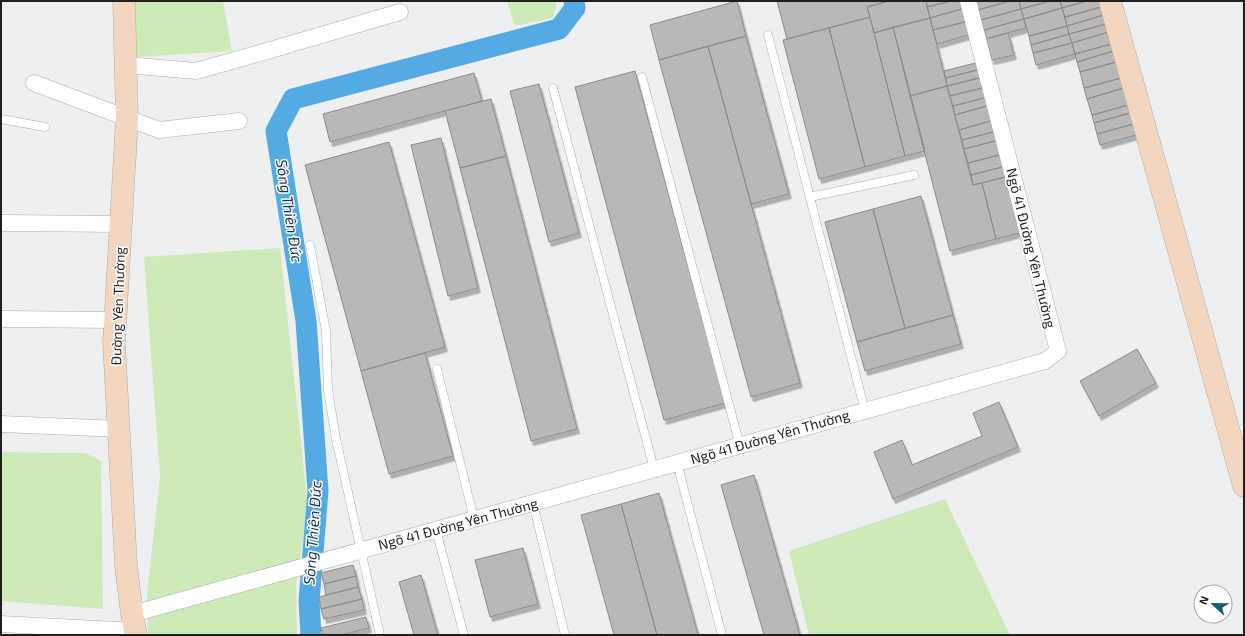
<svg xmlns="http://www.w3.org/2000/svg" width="1245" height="636" viewBox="0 0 1245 636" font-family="'Exo 2',sans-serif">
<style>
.green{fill:#cfeab9}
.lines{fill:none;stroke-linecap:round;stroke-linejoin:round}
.canal{stroke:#54abe3;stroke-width:21}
.building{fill:#bab7b7;stroke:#8d8b8b;filter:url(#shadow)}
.lane-casing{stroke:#acadaf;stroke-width:9}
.street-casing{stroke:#acadaf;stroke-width:17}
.secondary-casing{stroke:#acadaf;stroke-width:23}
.lane{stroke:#fff;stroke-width:8}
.street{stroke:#fff;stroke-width:16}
.secondary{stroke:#f2d6c0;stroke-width:22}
.labels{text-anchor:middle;stroke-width:3;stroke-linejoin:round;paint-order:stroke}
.street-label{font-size:14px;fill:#1f1f20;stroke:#fff}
.water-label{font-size:15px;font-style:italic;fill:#0f354c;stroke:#fff}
</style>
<defs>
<filter id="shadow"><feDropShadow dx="2.5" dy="4.5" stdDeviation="0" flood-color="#0004"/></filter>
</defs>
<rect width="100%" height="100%" fill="#edeff0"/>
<path class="green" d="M135,1H223L232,51L137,57Z
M507,1H557V2L553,18L515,26Z
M280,248L308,507L296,584L297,635H148L147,594L160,477L144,257Z
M1,452L85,453L101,461L103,609L1,601Z
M945,499L1010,635H809L789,551Z"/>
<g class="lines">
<path class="canal" d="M311,635L309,601L318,491L306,321L276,131L293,99L559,29L575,8L574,1"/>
</g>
<path class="building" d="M737,1L746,36L659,60L650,25Z
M777,1H889L867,7L870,17L787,39Z
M889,1H926L930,18L874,33L867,7Z
M926,1H951L927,7Z
M951,1H964L965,8L930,18L927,7Z
M976,1H1010L978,10Z
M1010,1H1019L1021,9L981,20L978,10Z
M1019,1H1050L1021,9Z
M1050,1H1060L1062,8L1024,19L1021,9Z
M1060,1H1087L1062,8Z
M1087,1H1104L1105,6L1065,17L1062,8Z
M1105,6L1107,14L1067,26L1065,17Z
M965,8L969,21L933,30L930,18Z
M1062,8L1067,26L1029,36L1024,19Z
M1021,9L1024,19L984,30L981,20Z
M1107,14L1110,23L1069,34L1067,26Z
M870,17L905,156L865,167L829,28Z
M930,18L947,86L910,96L893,27Z
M1024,19L1026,28L986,39L984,30Z
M969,21L972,34L937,44L933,30Z
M1110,23L1112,31L1072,43L1069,34Z
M1067,26L1069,34L1031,45L1029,36Z
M893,27L925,151L905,156L874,33Z
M829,28L865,167L819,179L783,40Z
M1112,31L1115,43L1075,54L1072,43Z
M1008,33L1014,55L992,60L986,39Z
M1069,34L1072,43L1033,53L1031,45Z
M746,36L789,194L751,204L708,46Z
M1072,43L1075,54L1036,65L1033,53Z
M1115,43L1117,50L1077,62L1075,54Z
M708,46L800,383L751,397L659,60Z
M1117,50L1120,61L1080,72L1077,62Z
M1120,61L1125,77L1084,88L1080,72Z
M979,62L981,69L946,78L944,71Z
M981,69L983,77L947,86L946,78Z
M635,71L725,403L664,420L575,87Z
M474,73L482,101L330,142L323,114Z
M983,77L986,87L950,96L947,86Z
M1125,77L1127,87L1087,99L1084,88Z
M539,84L579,233L549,242L510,91Z
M947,86L973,185L982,183L996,239L950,251L910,96Z
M986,87L988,97L953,106L950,96Z
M1127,87L1132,104L1092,115L1087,99Z
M988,97L990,105L955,115L953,106Z
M491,99L506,156L460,168L445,111Z
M1132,104L1134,112L1094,123L1092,115Z
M990,105L994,120L959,130L955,115Z
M1134,112L1137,123L1097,134L1094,123Z
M994,120L997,131L962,140L959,130Z
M1137,123L1140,134L1100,145L1097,134Z
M997,131L999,140L964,149L962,140Z
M441,138L478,288L448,296L411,145Z
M999,140L1003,154L968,163L964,149Z
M389,142L445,347L361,371L305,165Z
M1003,154L1006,166L971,175L968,163Z
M506,156L577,429L531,441L460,168Z
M1006,166L1009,176L973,185L971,175Z
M1009,176L1023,232L996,239L982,183Z
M921,196L953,315L905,328L873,209Z
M873,209L905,328L857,342L825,222Z
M953,315L961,344L865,371L857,342Z
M1137,349L1156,383L1099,416L1080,381Z
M425,353L453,456L389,474L361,371Z
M999,402L1018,447L893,499L874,452L902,440L912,465L982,436L973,413Z
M754,475L800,635H764L721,485Z
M659,493L698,635H657L621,504Z
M621,504L657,635H614L581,515Z
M523,548L538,604L490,617L475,560Z
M353,565L356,576L324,584L321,573Z
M421,575L438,635H414L399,582Z
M356,576L358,587L326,595L324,584Z
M358,587L362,599L321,609L319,597Z
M362,599L364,610L324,619L321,609Z
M366,617L369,628L342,635H323L321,628Z"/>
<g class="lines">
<defs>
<path id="lane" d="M768,35L865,411
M642,77L740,446
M553,88L654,469
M1,119L45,127
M810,197L914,175
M310,245L326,331L328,390L336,439L380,635
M437,369L474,519
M677,463L722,635
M533,503L565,635
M436,530L464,635"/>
<path id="street" d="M126,65L196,71L260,53L400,12
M34,83L159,130L239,121
M1,223L121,224
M1,319L115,320
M1,424L120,429
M132,614L1045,361L1058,351L968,1
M1,624L136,631"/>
<path id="secondary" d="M124,1L127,118L114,343L126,565L132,614L136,635
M1110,1L1244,486"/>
</defs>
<use href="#lane" class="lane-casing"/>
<use href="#street" class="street-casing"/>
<use href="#secondary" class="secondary-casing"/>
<use href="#lane" class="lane"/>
<use href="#street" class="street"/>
<use href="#secondary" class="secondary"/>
</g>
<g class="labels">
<g class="street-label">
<text transform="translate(1031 248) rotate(76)" y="5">Ngõ 41 Đường Yên Thường</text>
<text transform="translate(118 306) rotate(-88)" y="5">Đường Yên Thường</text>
<text transform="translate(770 437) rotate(-16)" y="5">Ngõ 41 Đường Yên Thường</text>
<text transform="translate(458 524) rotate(-15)" y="5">Ngõ 41 Đường Yên Thường</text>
</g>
<g class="water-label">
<text transform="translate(289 211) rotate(81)" y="5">Sông Thiên Đức</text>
<text transform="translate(313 533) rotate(-86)" y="5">Sông Thiên Đức</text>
</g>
</g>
<rect width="1245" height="636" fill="none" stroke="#1f1f20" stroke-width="4"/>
<g transform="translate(1213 604) rotate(292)"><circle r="19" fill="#ffffff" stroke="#a5a5a6"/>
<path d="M0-3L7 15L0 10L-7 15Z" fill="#12616a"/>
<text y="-6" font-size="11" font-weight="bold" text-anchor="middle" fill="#1f1f20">N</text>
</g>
</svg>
